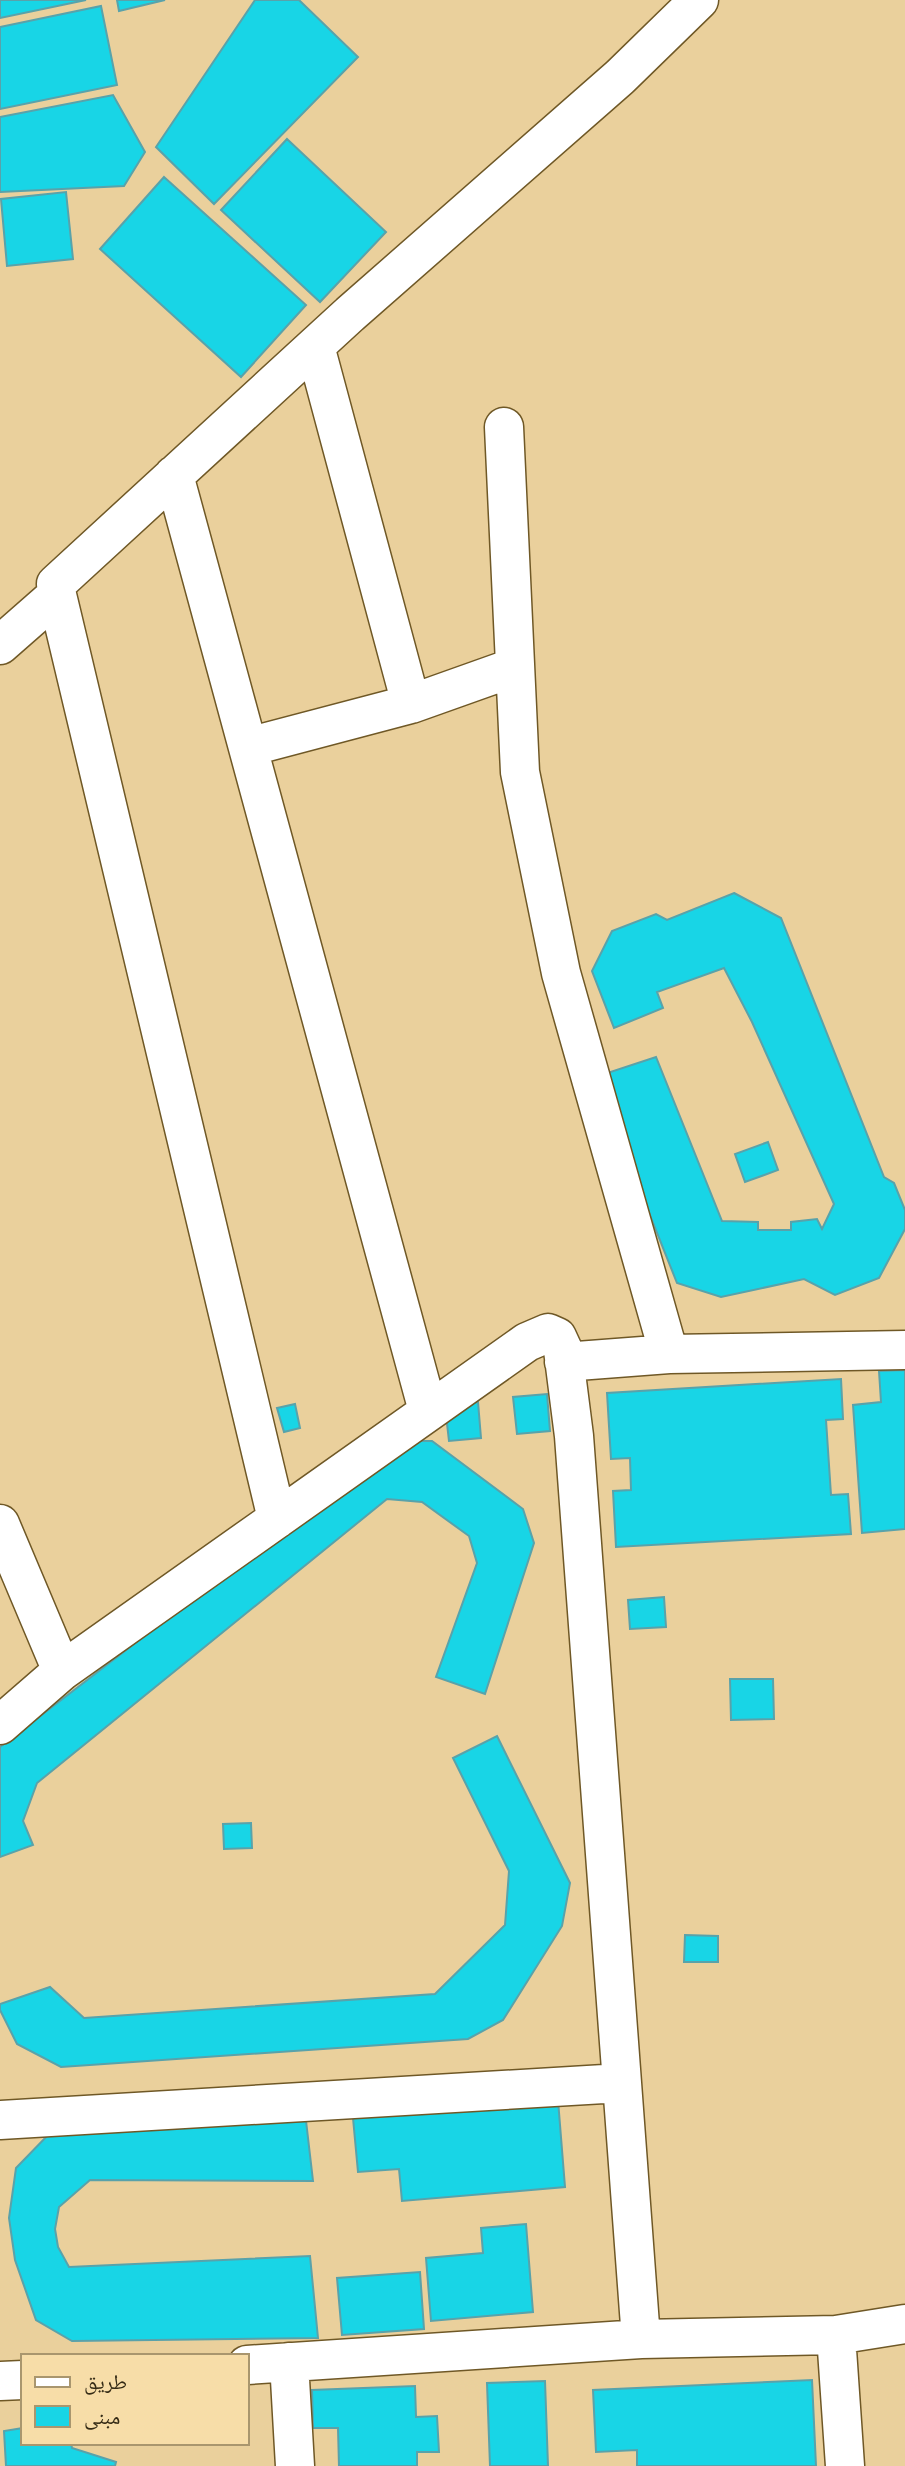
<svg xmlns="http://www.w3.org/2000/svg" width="905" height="2466" viewBox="0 0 905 2466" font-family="'Times New Roman','Noto Naskh Arabic',serif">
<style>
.building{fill:#18d5e6;stroke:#59a2aa;stroke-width:2}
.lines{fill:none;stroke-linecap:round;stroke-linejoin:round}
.minor-casing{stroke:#6f5826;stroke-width:41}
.minor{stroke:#fff;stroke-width:38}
</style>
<rect width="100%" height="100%" fill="#ead09c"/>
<path class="building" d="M0,0H86L0,18Z
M117,0H165L119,11Z
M255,0H299L358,57L214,204L156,147Z
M101,6L117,85L0,109V27Z
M113,95L145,152L124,186L0,192V117Z
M287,139L386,232L320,302L221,210Z
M164,177L306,305L241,377L100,249Z
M66,192L73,259L7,266L1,199Z
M734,893L781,918L884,1177L894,1183L905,1210V1229L879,1278L835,1295L804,1279L721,1297L677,1283L595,1077L656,1057L722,1221L758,1222V1230H791V1222L817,1219L822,1229L834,1204L752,1022L724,968L657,992L663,1008L614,1028L592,971L612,931L656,914L667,920Z
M768,1142L778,1170L745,1182L735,1154Z
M905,1370V1529L862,1533L853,1405L881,1402L879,1371Z
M841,1379L843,1419L826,1420L831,1495L848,1494L851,1534L616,1547L613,1491L631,1490L630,1458L611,1459L607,1393Z
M547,1394L550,1431L517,1434L513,1397Z
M478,1402L481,1438L449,1441L445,1406Z
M295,1404L300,1428L284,1432L277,1408Z
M398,1441H432L523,1509L534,1543L485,1694L436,1677L477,1563L469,1536L422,1502L387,1499L37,1783L23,1821L33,1845L0,1857V1747Z
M664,1597L666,1627L630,1629L628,1600Z
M730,1679H773L774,1719L731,1720Z
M497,1736L570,1883L562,1926L503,2020L468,2039L61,2067L17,2044L0,2010V2004L50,1987L84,2018L435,1994L505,1925L509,1871L453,1758Z
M251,1823L252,1848L224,1849L223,1824Z
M685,1935L718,1936V1962H684Z
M558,2100L565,2187L402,2201L399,2169L358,2172L353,2118Z
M305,2112L313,2181L90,2180L59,2207L55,2229L58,2247L69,2267L310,2256L318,2338L72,2341L36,2320L15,2260L9,2218L16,2168L50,2133Z
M526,2224L533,2312L431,2321L426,2258L483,2253L481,2228Z
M420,2272L424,2329L342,2335L337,2278Z
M812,2380L816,2466H637V2450L596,2452L593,2390Z
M545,2381L548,2466H490L487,2383Z
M415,2386L416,2417L437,2416L439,2452H417V2466H339L338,2428H313L312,2390Z
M23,2428V2443H71L72,2448L116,2462L115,2466H6L4,2431Z"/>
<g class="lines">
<defs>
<path id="minor" d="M315,346L411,704
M504,427L520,772L561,973L669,1354
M174,475L428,1411
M57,595L277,1519
M0,645L57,595L56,584L350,314L620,77L699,0
M248,747L411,704L515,667
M564,1362L669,1354L905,1350
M0,1524L62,1671
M0,1725L62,1671L527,1342L548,1333L557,1337L563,1350L574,1436L641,2339
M0,2120L621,2083
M836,2335L845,2466
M289,2362L295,2466
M247,2365L641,2339L836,2335L905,2324
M0,2381L23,2380"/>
</defs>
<use href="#minor" class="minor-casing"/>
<use href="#minor" class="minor"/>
</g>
<rect x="21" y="2354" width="228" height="91" fill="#f7dda8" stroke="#a9966e" stroke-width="2"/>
<rect x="35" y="2377" width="35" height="10" fill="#ffffff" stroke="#a9966e" stroke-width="2"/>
<text x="84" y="2389" font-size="21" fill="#352b16">طريق</text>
<rect x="35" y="2406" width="35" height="21" fill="#18d5e6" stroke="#a9966e" stroke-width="2"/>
<text x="84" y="2424" font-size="21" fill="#352b16">مبنى</text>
</svg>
